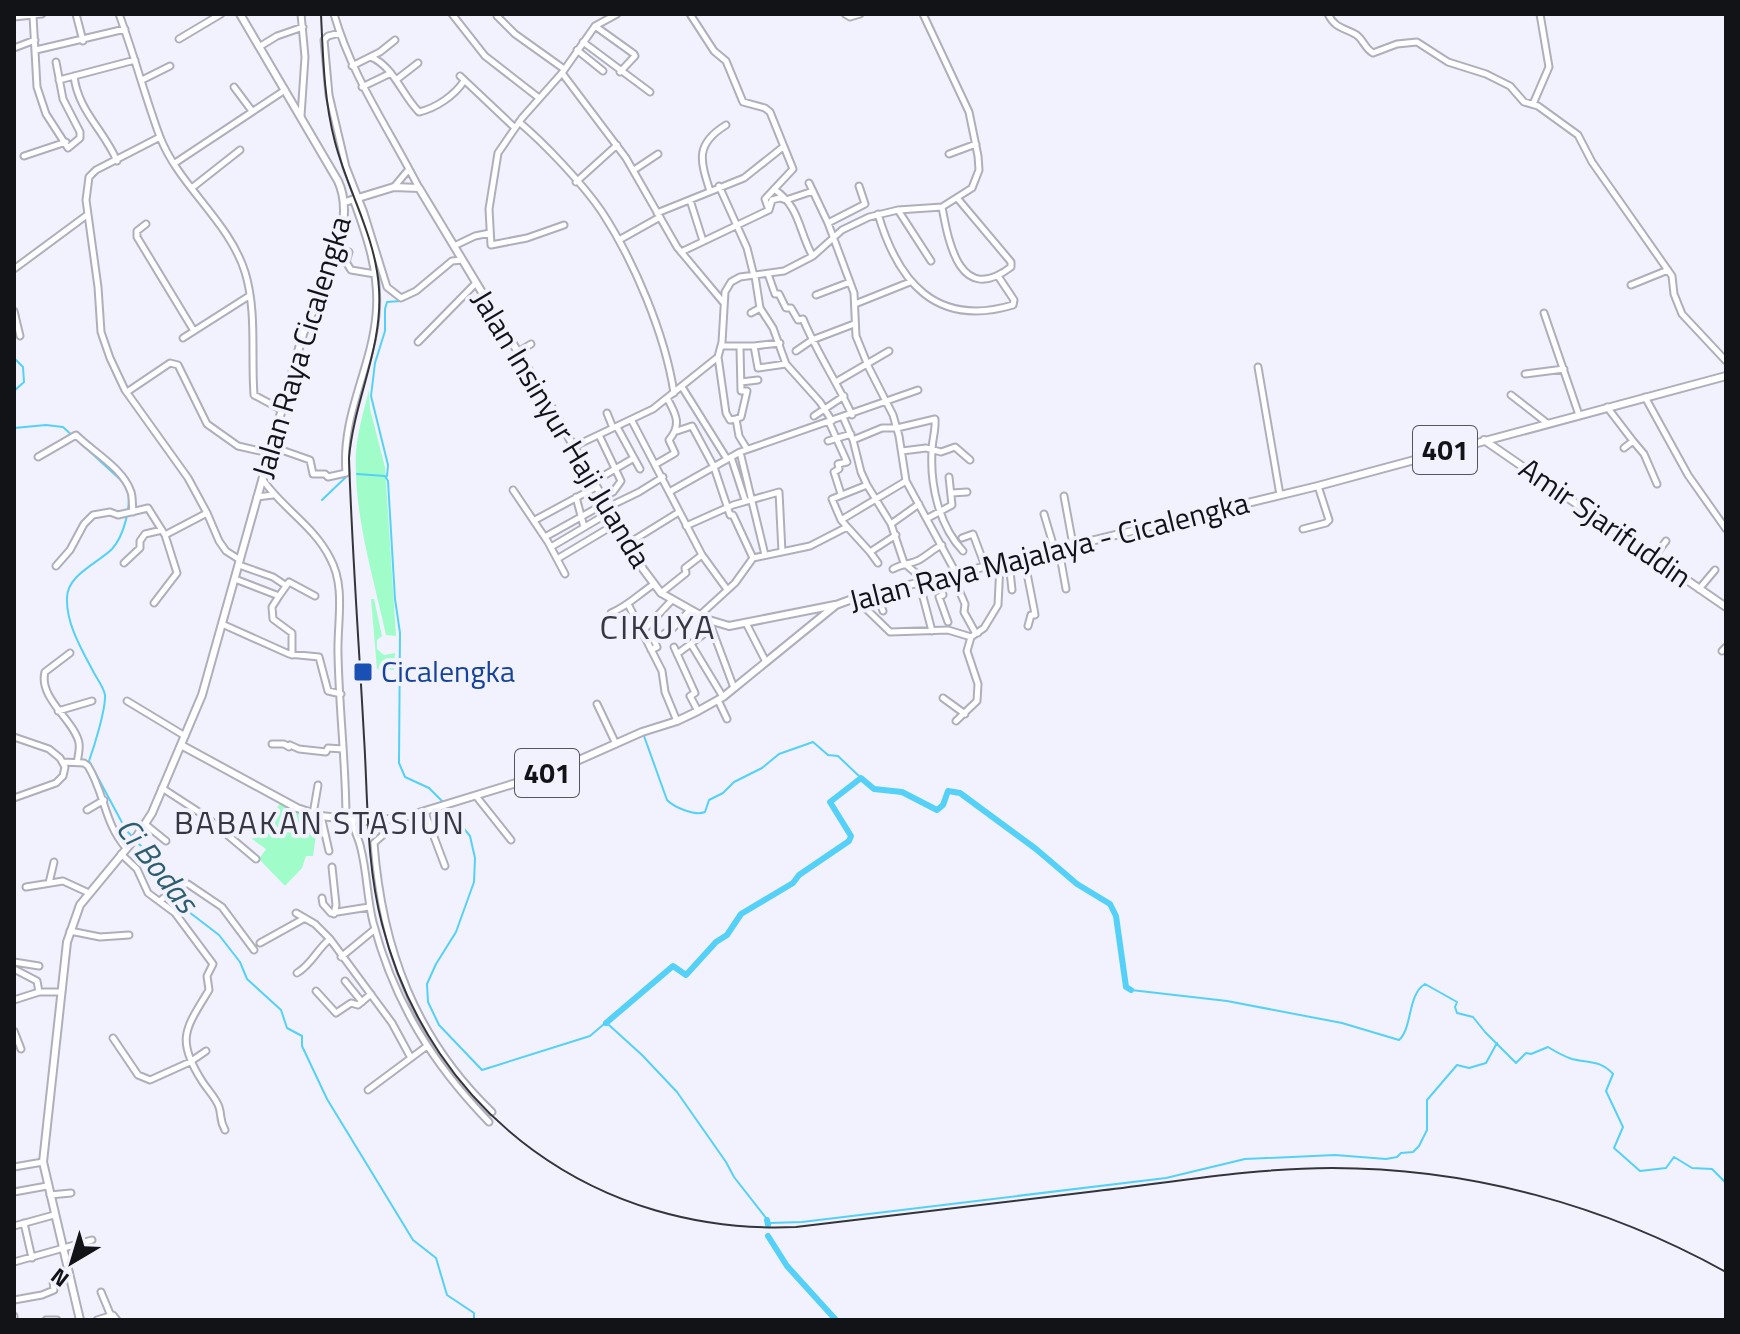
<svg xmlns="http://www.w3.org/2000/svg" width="1740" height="1334" viewBox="0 0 1740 1334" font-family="'Titillium Web',sans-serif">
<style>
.green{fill:#a0fcc9}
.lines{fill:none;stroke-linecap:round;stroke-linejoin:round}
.stream{stroke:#55d1f8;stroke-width:2}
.canal{stroke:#55d1f8;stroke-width:6}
.minor-casing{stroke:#aeafba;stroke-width:9}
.major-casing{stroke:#aeafba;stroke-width:10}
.minor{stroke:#fff;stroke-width:5}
.major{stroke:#fff;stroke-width:6}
.rail{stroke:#34353a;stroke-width:2}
.transit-dot{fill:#1a4fb4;stroke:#f1f2fd;stroke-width:3}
.labels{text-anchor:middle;stroke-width:8;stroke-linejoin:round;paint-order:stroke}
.shield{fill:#f1f2fd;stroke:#55565c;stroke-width:2}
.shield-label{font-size:28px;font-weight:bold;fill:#121317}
.street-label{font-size:30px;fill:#121317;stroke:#f1f2fd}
.transit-label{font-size:30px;fill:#164399;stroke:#f1f2fd;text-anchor:start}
.neighbourhood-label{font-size:32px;letter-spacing:2px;fill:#363740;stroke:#f1f2fd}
.water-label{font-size:32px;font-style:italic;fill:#2c5e6f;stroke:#f1f2fd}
.quarter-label{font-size:34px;letter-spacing:2px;fill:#363740;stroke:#f1f2fd}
</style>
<rect width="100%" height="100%" fill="#f1f2fd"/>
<path class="green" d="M369,390L370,409L385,467L396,636L386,635C373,575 353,513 356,451C358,430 364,410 369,390Z
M371,599H374L382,636L377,640V649L384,655L395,653L394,670L377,669Z
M280,803L308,817L306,824L314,828L313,834L316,835L313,856H306L302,868L285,886L259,859L266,849L252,839L263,831Z"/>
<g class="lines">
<path class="stream" d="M14,358L23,367L24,382L14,391
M14,428L46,425L63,427L123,482
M357,474L385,476L388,481L395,599L400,633L399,763L405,777L429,788L443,802
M387,476L388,465L371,396L375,363L385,331V309L387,302L401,301
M128,491C131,507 124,536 112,549C98,563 67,575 67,598C66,624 82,650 94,673C98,680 104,688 105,695C106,709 94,747 89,761L126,830L153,859L189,912L219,935L240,962L247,979L281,1010L287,1028L302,1036V1046L327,1099L413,1240L436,1258L447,1295L474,1313V1320
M322,500L347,476
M644,736L667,800C675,808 695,816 705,812L709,800L723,793L734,782L762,768L779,754L813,742L828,755L838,756L861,778
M447,808L470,836L475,858L474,882L456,932L436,964L427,984L428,1002L439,1025L482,1070L590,1036L604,1024L609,1025L642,1055L677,1092L726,1162L734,1177L770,1223L802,1222L1166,1178L1245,1159L1335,1155L1386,1159L1397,1157L1401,1153L1413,1152L1419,1146L1427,1130V1100L1457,1065L1469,1068L1486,1063L1497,1043
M1131,990L1227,1001L1342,1023L1399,1040C1413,1027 1407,995 1425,984L1457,1002L1455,1007L1457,1013L1473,1017L1485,1032L1516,1063L1526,1053L1531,1054L1548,1047C1556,1052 1563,1056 1572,1059C1588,1063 1601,1060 1613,1074L1606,1091L1623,1127L1614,1148L1640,1171L1666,1168L1674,1157L1692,1168L1712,1169L1726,1183"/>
<path class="canal" d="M606,1023L673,966L686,975L716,942L727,935L741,914L793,883L799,875L849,841L851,836L830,802L861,778L874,789L902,792L937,810L943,805L948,791L960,793L1036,849L1077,884L1110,904L1116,916L1126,987L1131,990
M767,1220L768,1225
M768,1236L787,1266L836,1320"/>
<defs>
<path id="minor" d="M76,14L83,41
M119,14C134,54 145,97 160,137C179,186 229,221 245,272C257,311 251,354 254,395L282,410
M334,14C352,77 389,129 419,188
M452,14L485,56L539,98
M690,14L714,51L726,61L743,102L765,108L770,112L793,169L765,199L769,210
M845,14L850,17L860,14
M1328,14C1335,28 1342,27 1355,34C1363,38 1364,48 1373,53L1397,44L1417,42L1448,62L1486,74L1510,86L1524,102L1538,106L1578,135L1592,162L1672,276L1674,294L1682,314L1726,361
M33,16L37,87L46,114L68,148L80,138V132L63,99L56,62
M497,16L515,34L564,69
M14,17L42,14
M595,26L634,54L635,56L620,72
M340,33L328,36L324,40L329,95L346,167L364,213L387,287L401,298L416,291L452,261L462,260
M179,39L221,14
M583,42L650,92
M259,47L277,36L303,27
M14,48L35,40
M36,50L125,29
M577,50L603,71
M371,57C394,67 402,95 419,112C436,108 454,96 464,81
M352,66L380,52L395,40
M562,73L626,158L677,247L723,302
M74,76C78,111 104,130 117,161
M460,76L515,128
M59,80L135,60
M142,80L170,66
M396,80L418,63
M234,87L252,111
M362,87L391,73
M1533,104L1549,67L1540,14
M301,116L305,57L301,14
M519,122C545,144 583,184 602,212C634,261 665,334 674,393
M160,137L96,170L89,177L86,200L98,287L101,332L110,358L125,390L188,478L207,513L219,541L226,551L240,560
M949,154L976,144
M24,156L66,142
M175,163L285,90
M634,170L658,154
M576,182L617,145
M809,183L828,223L854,293L856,336L869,368L893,415L899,436L906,481L956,573
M719,186L747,248L754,276
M193,187L240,150
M394,187L409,169
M774,189C800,207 798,229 812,255
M710,191C700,160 695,144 726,125
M690,200L703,241
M942,207C949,246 961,305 1011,267V262L958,199
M898,210L931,261
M657,213L744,178L783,147
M878,214C898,282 936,328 1013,305L1014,300L998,276
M828,223L865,204L859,186
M146,224L137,231V237L194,331
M564,225L527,238L491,245L489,209L498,153L522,118L562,73L595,26L617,14
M619,240L660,217
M454,246L475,236L490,233
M336,248L349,252L346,262L351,270L375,274
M681,252L769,210L772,200L780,198L786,200L813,191
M14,269L87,215
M768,274L775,294H779L786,308H791L798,320L803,319C817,353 837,382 852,415
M755,276L760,308L773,328L786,364
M1631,285L1668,270
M816,295L850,282
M855,304L910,282
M14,311L20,336
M751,313L760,308
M1544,313L1579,415
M183,338L249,296
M418,342L475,284
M722,346H754L758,368L786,364L820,402L832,421
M754,346L780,343
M796,351L812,340L854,324
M518,352L531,344
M718,357L726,413L730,420L736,419L739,436L747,449
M1258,367L1280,495
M1525,374L1564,369
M741,382L758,380
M836,382L889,351
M682,387L727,459
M127,392L170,363L178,365L207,424L238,446L269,453
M1511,395L1547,423
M1645,397L1688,475L1726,529
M1607,407L1633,441L1624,448
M607,413L613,428
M814,416L844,396
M843,417L853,440L861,472L867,485L891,524L904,563L917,574L932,631
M736,419L741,417L747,391H741L740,347
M632,421L702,555L726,588
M829,422L847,462L838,464L839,469L834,472L841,494
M617,427L640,469
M677,431L692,426L714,467L730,515H733L753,558
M599,435L621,481L613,492L601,498
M853,440L882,428H897L935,419C936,430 932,440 932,451C930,485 939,526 963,551
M828,441L851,434
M1633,441L1644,454L1657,484
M270,446L310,460L313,474H325L328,477L346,473C341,415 371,370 376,315C380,274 367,237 353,199
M573,447L653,409L718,357L722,342L725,292L731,282L740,277L784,271L813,256L842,230L869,217L898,210L942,207L972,188L979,170L978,156L969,112L923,14
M902,451L926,448L941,452L955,447L970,460
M740,452L765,555
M38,457L76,435C93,452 123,468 131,492C133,498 132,505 133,512
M731,457L745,500
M656,464L675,453L669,440C682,425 676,414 667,398
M263,480C282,508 314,526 330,558C346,587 337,622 338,654C339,709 346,764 346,819
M593,482L634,458
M867,485L832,499L841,520L870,552
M513,490L548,542L565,574
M671,491L740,452L918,390
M952,493L967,492
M1064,496L1073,545
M257,497L273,495
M576,497L584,527
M608,507L639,492L663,477
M1044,514L1055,551
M928,518L952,505L949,477
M535,520L596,487
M841,520L906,481
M891,524L919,504
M686,526L733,505L779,492L782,552
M1303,529L1326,523L1329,520L1318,486
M165,535L207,513
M545,537L604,504
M962,538L973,534L985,566
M629,543L679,512
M551,547L610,512
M1059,550L1066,589
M1024,558L1034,609L1035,615H1031L1028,626
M1653,558L1666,541
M557,559L617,523
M1009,562L1012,590
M124,563L140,548V541L145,534L162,530
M878,563L870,552L896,535
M239,565L273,577L285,585
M56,566L70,550L84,524L93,515L110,512L118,515L148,508L165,535L177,573L154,603
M893,569C901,564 911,564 919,560C928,555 933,549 942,545
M952,574L965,604L964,612L975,632L978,633
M938,578L943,595L939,597L948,622
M235,579L279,596L289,582L315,596
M1699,589L1715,570
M876,592L883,611
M661,593L686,573L685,568L702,555
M279,596L272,607L273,619L292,633V655
M855,598L890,632L948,630L971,637
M628,604L662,671L665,692L677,721
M611,613C628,606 639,594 654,584
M700,615L735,583L753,558L810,546L847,527
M709,621L734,688
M746,623L766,662
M222,624L289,654L319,657L328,691L341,694
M642,632L672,600
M691,644L723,697
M674,647L695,693L690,696L698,711
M651,650L657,647L654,640L673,628L690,610
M1722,651L1726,647
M70,653L45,672C38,698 75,721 79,743C80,749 78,757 77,763
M677,654L712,628
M943,698L965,714
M718,700L727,719
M127,701L185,736
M597,704L616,744
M58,711L92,701
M956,721L977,701L978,684L967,651L971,637L984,628L998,605L1000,564
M14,737L49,749L60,758L65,767L63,776L56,783L14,798
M272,744H284L289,747L290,745L299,749L326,752L328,748L343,749
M63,762L84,763L88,766C105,794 104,823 126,848
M162,788L205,816L256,859
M476,796L511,840
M87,810L104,800
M425,813L445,866
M313,814L318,785
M321,816L329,851
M352,819C353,830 359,838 361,849C367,873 367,898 373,922C394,1002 432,1063 489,1122
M382,820L383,835L374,843C382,948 415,1038 492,1112
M145,824L166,841
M121,854L137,869L148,893L175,913L213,964L207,976L209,990C186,1028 175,1039 202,1081C207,1089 216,1098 219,1107C222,1116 219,1119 225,1130
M332,867L336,905L334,914
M49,883L54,862
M26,887L63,881L89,893
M322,898L323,904L331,913L369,907
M160,901L180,884H188L222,907L254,950
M296,913L315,924L330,939L392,1023L411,1058
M70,931L100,937L129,935
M260,943L305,918
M341,957L375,929
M14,962L39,966
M14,969L37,981L39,992
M297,973C312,964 317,949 330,939
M345,981L362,1002
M316,991L336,1013L351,1003L358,1005L371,994
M14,1000L39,992H61
M14,1031L21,1049
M113,1038L138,1075L150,1080L190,1062L206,1051
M368,1090L427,1046
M14,1167L43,1162
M14,1192L47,1186
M50,1195L71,1193
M24,1223L32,1258
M14,1226L54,1215
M14,1262L92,1240
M101,1292L111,1316
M14,1300L42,1295L54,1290L53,1281L70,1276
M14,1316V1320
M46,1320H57
M97,1320L113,1315L117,1320"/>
<path id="major" d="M345,202L394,187L419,188L556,415L643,569L661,593L709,620L729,626L835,605
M1484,440L1726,607
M181,745L297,808L321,816L365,821L402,818L552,772L642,732L677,721L698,711L723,697L836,605L855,598L1318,486L1726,376
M80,1320L43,1162L67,942L80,905L137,836L152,813L202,695L303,334C320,291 359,225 338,181L240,14"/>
</defs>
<use href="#minor" class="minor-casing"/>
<use href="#major" class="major-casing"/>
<use href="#minor" class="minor"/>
<use href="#major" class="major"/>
<path class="rail" d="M321,14C323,57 324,101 335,142C348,192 376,237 379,289C383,348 354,400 349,458C352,551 359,644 364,737C368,799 366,863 382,924C431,1115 599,1236 796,1227C896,1215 997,1203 1097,1191C1175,1182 1253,1168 1332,1168C1470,1168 1605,1205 1726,1272"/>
</g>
<rect class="transit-dot" x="353" y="662" width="20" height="20" rx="4"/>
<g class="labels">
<g class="shield">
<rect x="1413" y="426" width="64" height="48" rx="6"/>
<rect x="515" y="749" width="64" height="48" rx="6"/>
</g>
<g class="shield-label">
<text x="1445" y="460">401</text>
<text x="547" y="783">401</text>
</g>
<g class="street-label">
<text transform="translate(302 347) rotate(-73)" y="10">Jalan Raya Cicalengka</text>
<text transform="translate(561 429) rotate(59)" y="10">Jalan Insinyur Haji Juanda</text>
<text transform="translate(1605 523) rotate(35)" y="10">Amir Sjarifuddin</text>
<text transform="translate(1049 552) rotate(-14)" y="10">Jalan Raya Majalaya - Cicalengka</text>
</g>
<g class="transit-label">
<text x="381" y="682">Cicalengka</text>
</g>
<g class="neighbourhood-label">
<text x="320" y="834">BABAKAN STASIUN</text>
</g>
<g class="water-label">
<text transform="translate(157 865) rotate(52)" y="11">Ci Bodas</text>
</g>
<g class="quarter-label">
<text x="658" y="639">CIKUYA</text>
</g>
</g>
<rect width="1740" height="1334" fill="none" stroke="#121317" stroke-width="32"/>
<g transform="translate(72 1262) rotate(218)" stroke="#f1f2fd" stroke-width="6" paint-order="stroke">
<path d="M0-6L14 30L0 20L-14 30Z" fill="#121317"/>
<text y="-12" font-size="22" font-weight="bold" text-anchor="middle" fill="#121317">N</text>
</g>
</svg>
